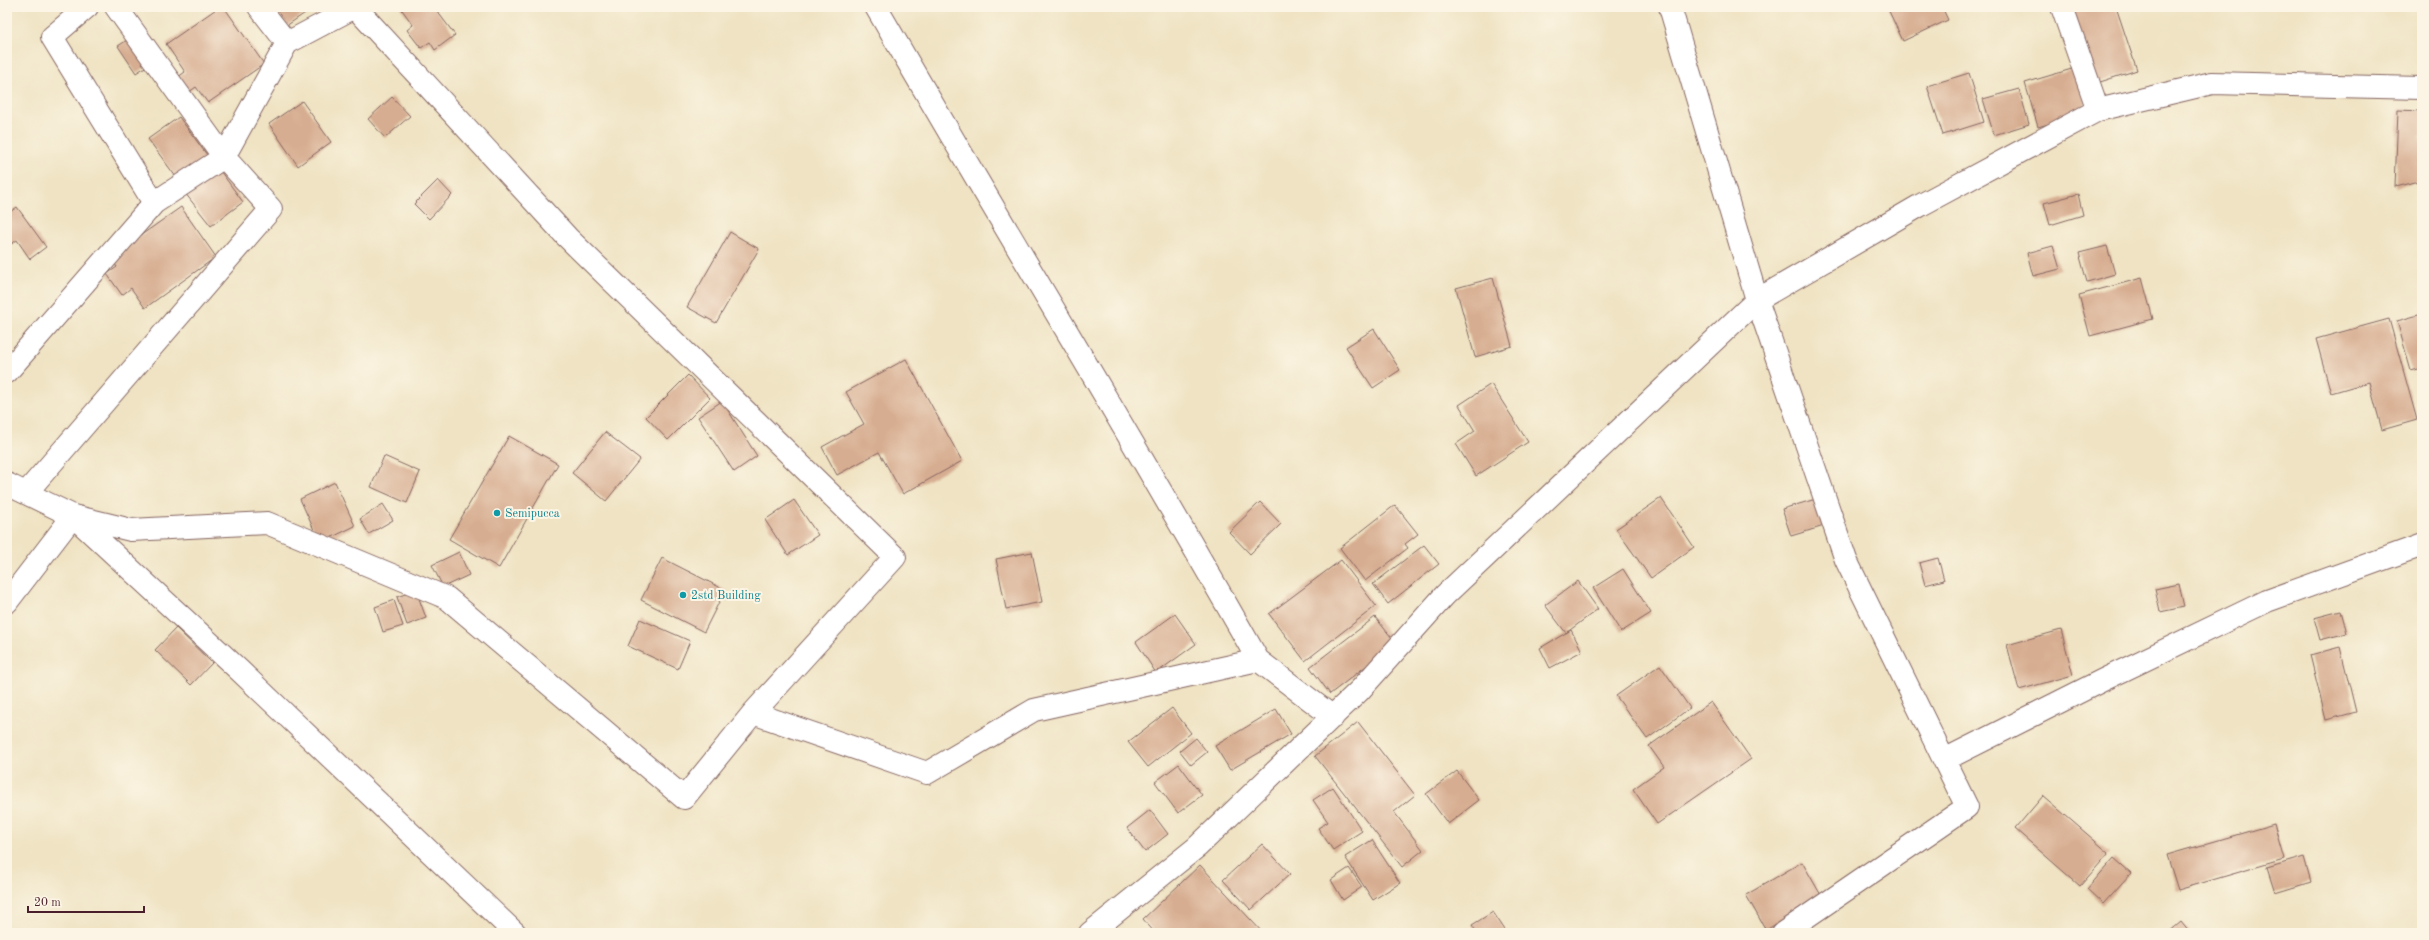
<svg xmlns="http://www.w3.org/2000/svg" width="2429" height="940" viewBox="0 0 2429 940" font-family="'Old Standard TT',serif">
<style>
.building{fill:#d7ad91}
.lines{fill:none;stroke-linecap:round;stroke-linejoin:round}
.street-casing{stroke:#846460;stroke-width:24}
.street{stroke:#fff;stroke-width:22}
.culture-dot{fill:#0f9aa8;stroke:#fcf5e5;stroke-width:1.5}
.labels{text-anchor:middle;stroke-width:4;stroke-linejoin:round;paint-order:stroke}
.culture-label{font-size:12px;fill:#0d838f;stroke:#fcf5e5;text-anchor:start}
</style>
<rect width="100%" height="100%" fill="#fcf5e5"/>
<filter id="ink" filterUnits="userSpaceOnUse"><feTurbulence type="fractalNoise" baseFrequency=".025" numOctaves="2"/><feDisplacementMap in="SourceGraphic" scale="8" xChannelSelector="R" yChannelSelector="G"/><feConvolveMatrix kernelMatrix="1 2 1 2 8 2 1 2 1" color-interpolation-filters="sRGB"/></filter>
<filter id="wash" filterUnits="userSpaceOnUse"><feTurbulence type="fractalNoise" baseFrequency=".012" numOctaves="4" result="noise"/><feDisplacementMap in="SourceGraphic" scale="16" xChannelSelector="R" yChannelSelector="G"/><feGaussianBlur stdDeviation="0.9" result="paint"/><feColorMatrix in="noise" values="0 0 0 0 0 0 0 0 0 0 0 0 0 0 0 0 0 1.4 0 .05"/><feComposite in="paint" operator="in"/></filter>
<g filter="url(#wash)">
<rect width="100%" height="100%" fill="#efe3c3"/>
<g id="blocks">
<path class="building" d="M219,7H224L264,64L208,103L196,87L185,95L174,80L185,72L166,44Z
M273,7H314L286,26Z
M400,7H434L455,35L435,50L430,42L421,48L407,30L413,25Z
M1887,7H1942L1948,20L1903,41Z
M2068,7H2116L2137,70L2094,84Z
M135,35L153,62L136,73L118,46Z
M2075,68L2088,112L2038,127L2025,83Z
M1969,73L1984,122L1943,135L1927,86Z
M2019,89L2029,124L1994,135L1983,99Z
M392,97L410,116L385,138L368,119Z
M302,101L331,142L298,166L269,124Z
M2398,110L2422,111V180L2395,187Z
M179,117L210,159L179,181L148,139Z
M218,168L243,202L211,226L185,193Z
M438,180L452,195L429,219L414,204Z
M2078,194L2083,215L2050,225L2044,203Z
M17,207L46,247L30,259L17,240L7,247V214Z
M181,207L216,257L145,308L131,288L122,295L107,274L117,267L110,257Z
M730,232L759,249L716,323L687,307Z
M2053,246L2060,269L2033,276L2027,253Z
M2107,246L2115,274L2087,282L2079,253Z
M1493,278L1512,346L1475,357L1456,288Z
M2142,278L2153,319L2090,336L2079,295Z
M2422,314V368L2411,371L2397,321Z
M2389,319L2417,420L2382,430L2369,382L2331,393L2316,339Z
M1374,329L1400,370L1373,388L1346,347Z
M906,359L962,461L903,494L879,452L837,475L822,447L864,424L846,392Z
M688,375L710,398L668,440L646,417Z
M1491,384L1528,442L1476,476L1456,444L1475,431L1459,405Z
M722,401L757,456L734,472L698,417Z
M605,432L640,459L606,501L572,473Z
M509,436L558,464L499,568L449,539Z
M384,456L420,472L407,503L371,487Z
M335,482L355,526L320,543L300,499Z
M1661,498L1694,547L1651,578L1616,529Z
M1816,499L1824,526L1791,536L1782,509Z
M794,500L818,535L788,555L765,520Z
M1260,502L1281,524L1250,554L1229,532Z
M383,504L393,520L369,534L360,519Z
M1395,505L1418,534L1405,544L1408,548L1365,581L1340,548Z
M1424,545L1439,564L1388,604L1373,584Z
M459,552L469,575L443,587L432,565Z
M1032,552L1042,602L1006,609L996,559Z
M662,558L725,590L704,632L641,600Z
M1938,558L1944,580L1925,585L1919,563Z
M1341,560L1376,606L1305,661L1269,614Z
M1623,569L1651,613L1621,632L1593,588Z
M1578,581L1598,609L1566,633L1545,605Z
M2179,584L2184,607L2160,612L2155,589Z
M416,590L426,618L407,625L397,597Z
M394,600L403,626L383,632L375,607Z
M2341,611L2347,633L2320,640L2314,618Z
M1175,614L1196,644L1156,673L1136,642Z
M1375,617L1396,643L1330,694L1310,667Z
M640,619L690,641L678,669L628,646Z
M176,628L212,663L191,685L155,650Z
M1571,630L1582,651L1550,668L1540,648Z
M2061,630L2073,675L2019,690L2007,645Z
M2340,647L2356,712L2326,720L2310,655Z
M1660,665L1690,708L1647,739L1616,696Z
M1711,702L1751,759L1657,824L1633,789L1664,767L1649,746Z
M1172,708L1191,733L1148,767L1128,742Z
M1276,709L1291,734L1230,770L1215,746Z
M1358,722L1415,795L1394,812L1423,850L1402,867L1315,756Z
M1196,738L1207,752L1191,765L1180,751Z
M1179,764L1202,795L1178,813L1155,782Z
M1457,771L1479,800L1448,824L1426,794Z
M1333,787L1362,831L1333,850L1318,828L1328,822L1313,800Z
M2043,796L2109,853L2080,886L2015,829Z
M1150,810L1168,834L1145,852L1127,828Z
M2274,824L2284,859L2178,890L2167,855Z
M1372,840L1400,883L1373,900L1345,857Z
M1262,844L1290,874L1251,910L1223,880Z
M2304,857L2311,882L2275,893L2267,868Z
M2114,858L2131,873L2103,904L2087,889Z
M1802,862L1822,897L1766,930L1746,895Z
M1200,865L1263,933H1155L1143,919Z
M1349,868L1362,887L1343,900L1331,880Z
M1493,912L1507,933H1477L1472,925Z
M2181,922L2190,933H2168Z"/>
</g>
</g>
<g filter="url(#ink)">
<use href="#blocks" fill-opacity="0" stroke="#846460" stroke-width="1"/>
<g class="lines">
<defs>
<path id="street" d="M116,7L224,157L154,203
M259,7L287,43L355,7L567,237L895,557L753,713L927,773L1034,710L1258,660L1333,717
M876,7C1002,225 1134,440 1258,660
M1670,7L1757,300L1846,560L1967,807L1783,933
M2098,110L2212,83L2422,88
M7,372L154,203L52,37L87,7
M7,484L73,516L7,602
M26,493L271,209L224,157L287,43
M1944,760L2103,680L2267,601L2422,545
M515,933L239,670L73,516L131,530L267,523L447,598L684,798L753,713
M1090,933L1197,847L1360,690L1445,595L1757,300L1919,206L2098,110L2062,7"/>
</defs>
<use href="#street" class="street-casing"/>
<use href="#street" class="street"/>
</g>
</g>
<g class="culture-dot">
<circle cx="497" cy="513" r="4"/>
<circle cx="683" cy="595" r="4"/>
</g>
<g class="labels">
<g class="culture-label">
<text x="505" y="517">Semipucca</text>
<text x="691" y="599">2std Building</text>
</g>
</g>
<rect width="2429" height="940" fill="none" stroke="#fcf5e5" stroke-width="24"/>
<path d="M28 906v6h116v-6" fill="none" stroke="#4a1f2b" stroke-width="2"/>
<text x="34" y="906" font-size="12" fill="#4a1f2b" stroke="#fcf5e5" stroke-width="3" paint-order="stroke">20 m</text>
</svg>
